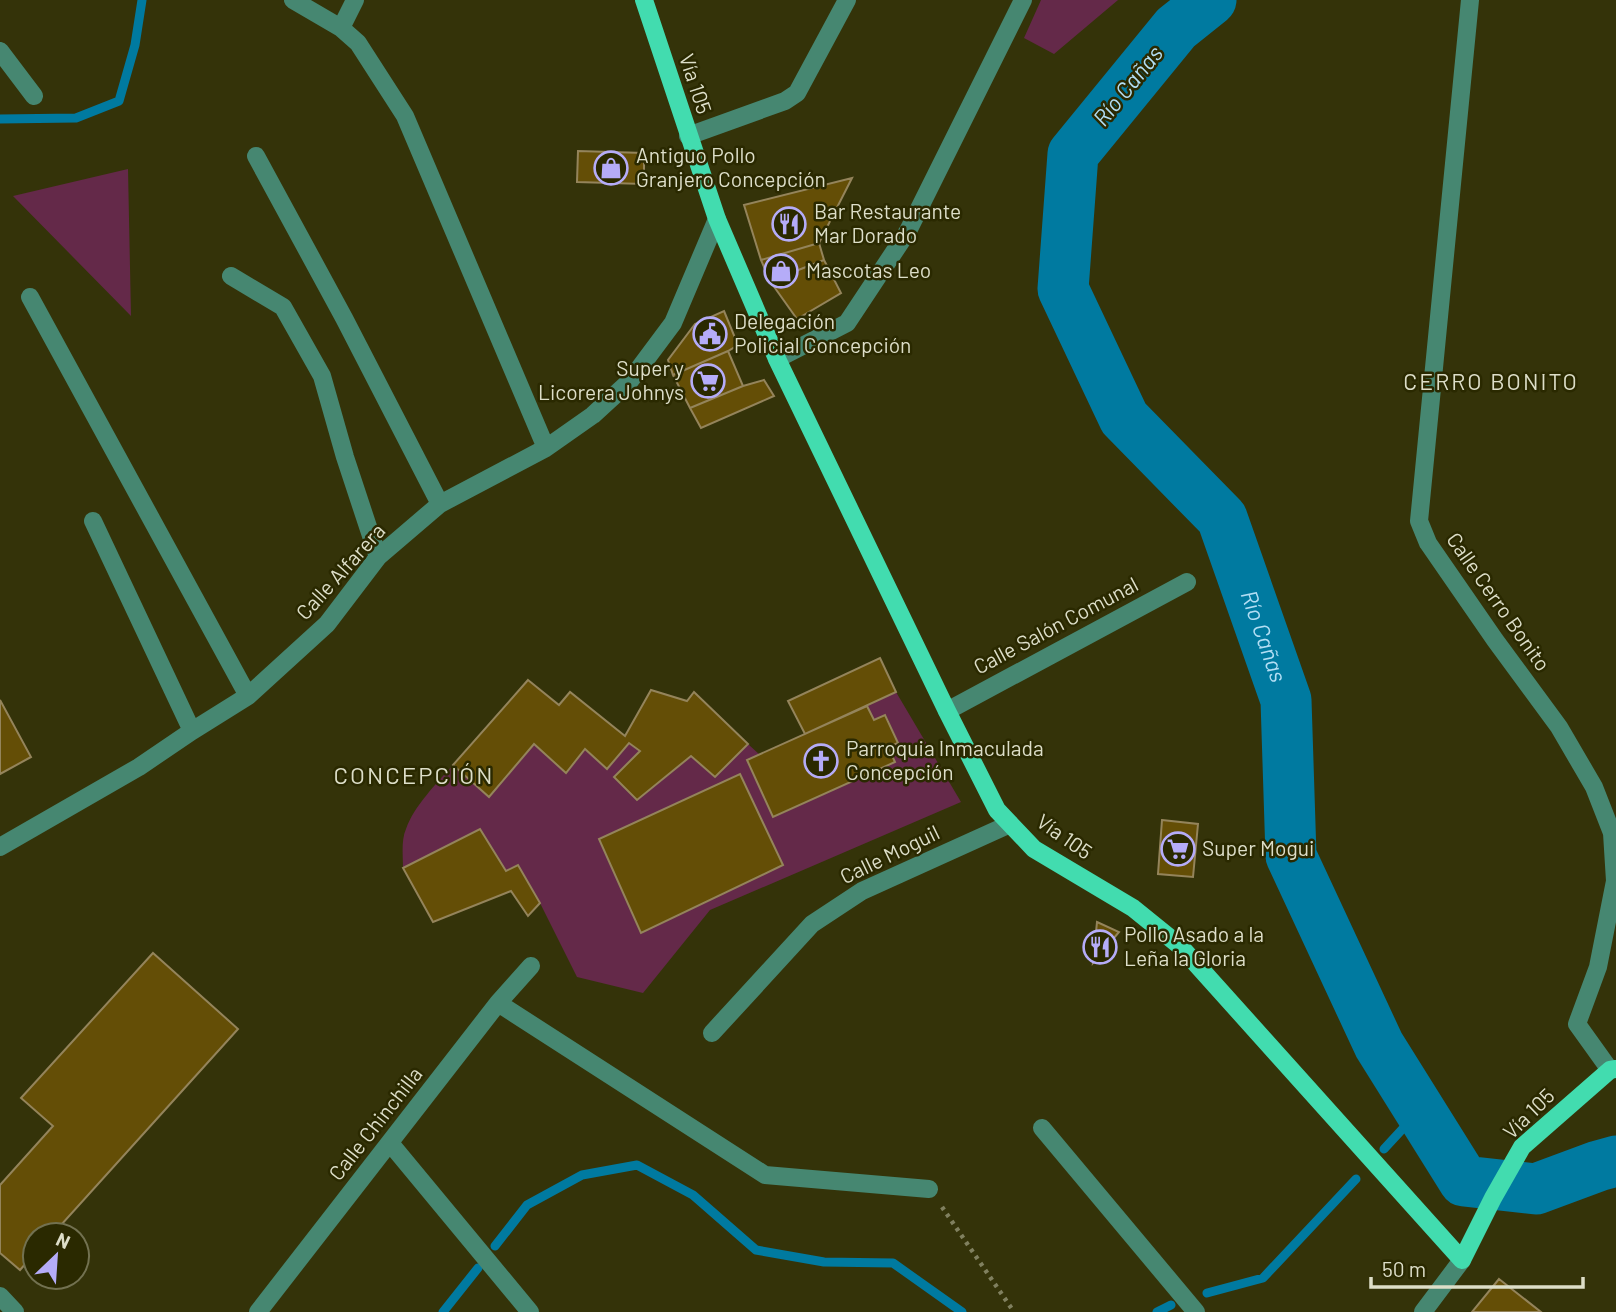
<svg xmlns="http://www.w3.org/2000/svg" width="1616" height="1312" viewBox="0 0 1616 1312" font-family="Barlow,sans-serif">
<style>
.green{fill:#642949}
.lines{fill:none;stroke-linecap:round;stroke-linejoin:round}
.stream{stroke:#007aa0;stroke-width:9}
.river{stroke:#007aa0;stroke-width:51}
.building{fill:#644e06;stroke:#94845b;stroke-width:2}
.path{stroke:#80805f;stroke-width:4.5;stroke-dasharray:3.5 5;stroke-linecap:butt}
.minor{stroke:#468771;stroke-width:18}
.major{stroke:#42dcaf;stroke-width:18}
.labels{text-anchor:middle;stroke-width:5;stroke-linejoin:round;paint-order:stroke}
.street-label{font-size:21px;fill:#dddec8;stroke:#2a2900}
.poi-label{font-size:21px;fill:#dddec8;stroke:#2a2900;text-anchor:start}
.water-label{font-size:23px;font-style:italic;fill:#b2def4;stroke:#2a2900}
.neighbourhood-label{font-size:23px;letter-spacing:2px;fill:#dddec8;stroke:#2a2900}
.quarter-label{font-size:24px;letter-spacing:2px;fill:#dddec8;stroke:#2a2900}
</style>
<rect width="100%" height="100%" fill="#343309"/>
<path class="green" d="M1041,0H1118L1054,54L1024,38Z
M128,169L131,316L13,196Z
M896,692L961,802L710,910L643,993L577,977L540,903L518,865L506,871L480,829L403,868C403,856 401,840 406,829C414,806 437,783 453,765L489,796L534,744L566,773L585,749L629,743L640,751L615,778L637,800L691,756L715,777L748,744L760,755L747,761L774,817L895,762L888,747L898,742L886,715L874,720L867,706Z"/>
<g class="lines">
<path class="stream" d="M0,119L76,118L119,101L135,45L142,0
M1384,1149L1420,1110
M495,1246L527,1205L582,1175L637,1165L693,1195L756,1250L824,1262L893,1263L962,1312
M1207,1293L1263,1278L1356,1179
M443,1312L478,1268
M1157,1312L1171,1305"/>
<path class="river" id="s1" d="M1211,0L1176,28L1073,154L1063,289L1124,418L1222,518L1286,700L1291,856L1379,1045L1464,1181L1536,1189L1598,1166L1616,1161"/>
</g>
<path class="building" d="M578,151L644,153V184L577,182Z
M852,178L819,243L761,260L744,205Z
M819,243L824,260L770,281L761,260Z
M824,260L841,293L797,319L770,281Z
M724,311L738,345L728,351L673,375L668,360L695,324Z
M728,351L743,386L690,408L673,375Z
M764,380L774,396L701,428L690,408L743,386Z
M880,658L896,692L805,734L788,701Z
M528,680L559,705L570,692L625,736L651,690L687,701L694,692L748,744L715,777L691,756L637,800L614,777L640,751L629,743L607,769L585,749L566,773L534,744L489,797L453,765Z
M0,700L31,757L0,774Z
M867,706L874,720L885,715L898,743L888,747L895,762L773,817L747,760Z
M740,774L783,865L641,933L599,839Z
M1162,820L1198,824L1193,877L1158,874Z
M480,829L506,871L518,865L540,903L528,916L511,891L433,922L403,868Z
M1097,922L1119,932L1093,963Z
M153,953L238,1029L52,1235H35V1253L20,1270L0,1253V1185L53,1126L21,1098Z
M1499,1279L1541,1312H1472Z"/>
<g class="lines">
<path class="path" d="M942,1207L1014,1312"/>
<path class="minor" d="M293,0L341,28L358,43L405,116L546,448
M1470,0L1419,521L1428,543L1495,640L1559,727L1594,787L1612,833L1615,881L1598,967L1577,1024L1610,1070
M341,28L355,0
M0,51L34,96
M688,136L785,101L797,93L847,0
M256,156L344,318L440,504
M231,276L283,307L322,376L345,457L378,557
M30,297L248,696
M777,359L847,323L908,231L1023,0
M93,521L192,731
M947,711L1187,582
M0,847L139,767L192,731L248,696L327,624L378,557L440,504L546,448L593,415L629,382L673,323L717,219
M498,1003L765,1175L929,1189
M712,1033L812,924L862,891L1010,824
M1042,1128L1196,1312
M390,1143L530,1312
M0,1296L15,1312
M258,1312L498,1003L531,966
M1423,1312L1462,1260"/>
<path class="major" d="M644,0L717,219L777,359L947,711L997,810L1034,849L1133,908L1180,946L1462,1260L1493,1198L1522,1147L1610,1070L1616,1069"/>
</g>
<defs>
<symbol id="shop-ring" viewBox="-11 -11 22 22"><circle r="9.5" fill="#2a2900" stroke="#b5acf8" stroke-width="1.5"/><path d="M-5-2.5h2.3a2.7 3.5 0 0 1 5.4 0H5L5.5 6h-11ZM-1.5-2.5h3a1.5 2.3 0 0 0-3 0Z" fill="#b5acf8"/></symbol>
<symbol id="restaurant-ring" viewBox="-11 -11 22 22"><circle r="9.5" fill="#2a2900" stroke="#b5acf8" stroke-width="1.5"/><path d="M-5-6h1v4h1v-4h1v4h1v-4h1v5L-1.5 .5V6h-2V.5L-5-1ZM5-6V6H3V1.5H1.5Q1.5-4 5-6Z" fill="#b5acf8"/></symbol>
<symbol id="civic-ring" viewBox="-11 -11 22 22"><circle r="9.5" fill="#2a2900" stroke="#b5acf8" stroke-width="1.5"/><path d="M-.6-6.5H3V-4.5H.6V-3L4-1V1h2V6H-6V1h2V-1L-.6-3ZM-1.2 2.5V6h2.4V2.5Z" fill="#b5acf8"/></symbol>
<symbol id="supermarket-ring" viewBox="-11 -11 22 22"><circle r="9.5" fill="#2a2900" stroke="#b5acf8" stroke-width="1.5"/><path d="M-6-5.5h2.5l.6 2H6L4.5 2H-2.5L-4.4-4H-6ZM-1.5 3.2a1.3 1.3 0 1 0 .1 0ZM3 3.2a1.3 1.3 0 1 0 .1 0Z" fill="#b5acf8"/></symbol>
<symbol id="church-ring" viewBox="-11 -11 22 22"><circle r="9.5" fill="#2a2900" stroke="#b5acf8" stroke-width="1.5"/><path d="M-1.2-6h2.4v3.5h3.3v2.4h-3.3V6h-2.4V-.1h-3.3v-2.4h3.3Z" fill="#b5acf8"/></symbol>
</defs>
<g fill-rule="evenodd">
<use href="#shop-ring" x="592" y="149" width="38" height="38"/>
<use href="#restaurant-ring" x="770" y="205" width="38" height="38"/>
<use href="#shop-ring" x="762" y="252" width="38" height="38"/>
<use href="#civic-ring" x="691" y="315" width="38" height="38"/>
<use href="#supermarket-ring" x="689" y="362" width="38" height="38"/>
<use href="#church-ring" x="802" y="742" width="38" height="38"/>
<use href="#supermarket-ring" x="1159" y="830" width="38" height="38"/>
<use href="#restaurant-ring" x="1081" y="928" width="38" height="38"/>
</g>
<g class="labels">
<g class="street-label">
<text transform="translate(695 84) rotate(72)" y="7">Vía 105</text>
<text transform="translate(341 572) rotate(-48)" y="7">Calle Alfarera</text>
<text transform="translate(1498 602) rotate(55)" y="7">Calle Cerro Bonito</text>
<text transform="translate(1056 626) rotate(-28)" y="7">Calle Salón Comunal</text>
<text transform="translate(1064 837) rotate(35)" y="7">Vía 105</text>
<text transform="translate(890 855) rotate(-26)" y="7">Calle Moguil</text>
<text transform="translate(1529 1114) rotate(-44)" y="7">Vía 105</text>
<text transform="translate(376 1124) rotate(-52)" y="7">Calle Chinchilla</text>
</g>
<g class="poi-label">
<text x="636" y="163">Antiguo Pollo<tspan x="636" dy="24">Granjero Concepción</tspan></text>
<text x="814" y="219">Bar Restaurante<tspan x="814" dy="24">Mar Dorado</tspan></text>
<text x="806" y="278">Mascotas Leo</text>
<text x="734" y="329">Delegación<tspan x="734" dy="24">Policial Concepción</tspan></text>
<text x="684" y="376" text-anchor="end">Super y<tspan x="684" dy="24">Licorera Johnys</tspan></text>
<text x="846" y="756">Parroquia Inmaculada<tspan x="846" dy="24">Concepción</tspan></text>
<text x="1202" y="856">Super Mogui</text>
<text x="1124" y="942">Pollo Asado a la<tspan x="1124" dy="24">Leña la Gloria</tspan></text>
</g>
<g class="water-label">
<text transform="translate(1128 86) rotate(-51)" y="8">Río Cañas</text>
<text dy="8" stroke="none"><textPath href="#s1" startOffset="751">Río Cañas</textPath></text>
</g>
<g class="neighbourhood-label">
<text x="1491" y="390">CERRO BONITO</text>
</g>
<g class="quarter-label">
<text x="414" y="784">CONCEPCIÓN</text>
</g>
</g>
<g transform="translate(56 1256) rotate(25)"><circle r="33" fill="#2a2900" stroke="#727150" stroke-width="2"/>
<path d="M0-5L12 26L0 18L-12 26Z" fill="#b5acf8"/>
<text y="-10" font-size="19" font-weight="bold" text-anchor="middle" fill="#dddec8">N</text>
</g>
<path d="M1371 1277v10h212v-10" fill="none" stroke="#dddec8" stroke-width="3.5"/>
<text x="1382" y="1277" font-size="21" fill="#dddec8" stroke="#2a2900" stroke-width="5" paint-order="stroke">50 m</text>
</svg>
